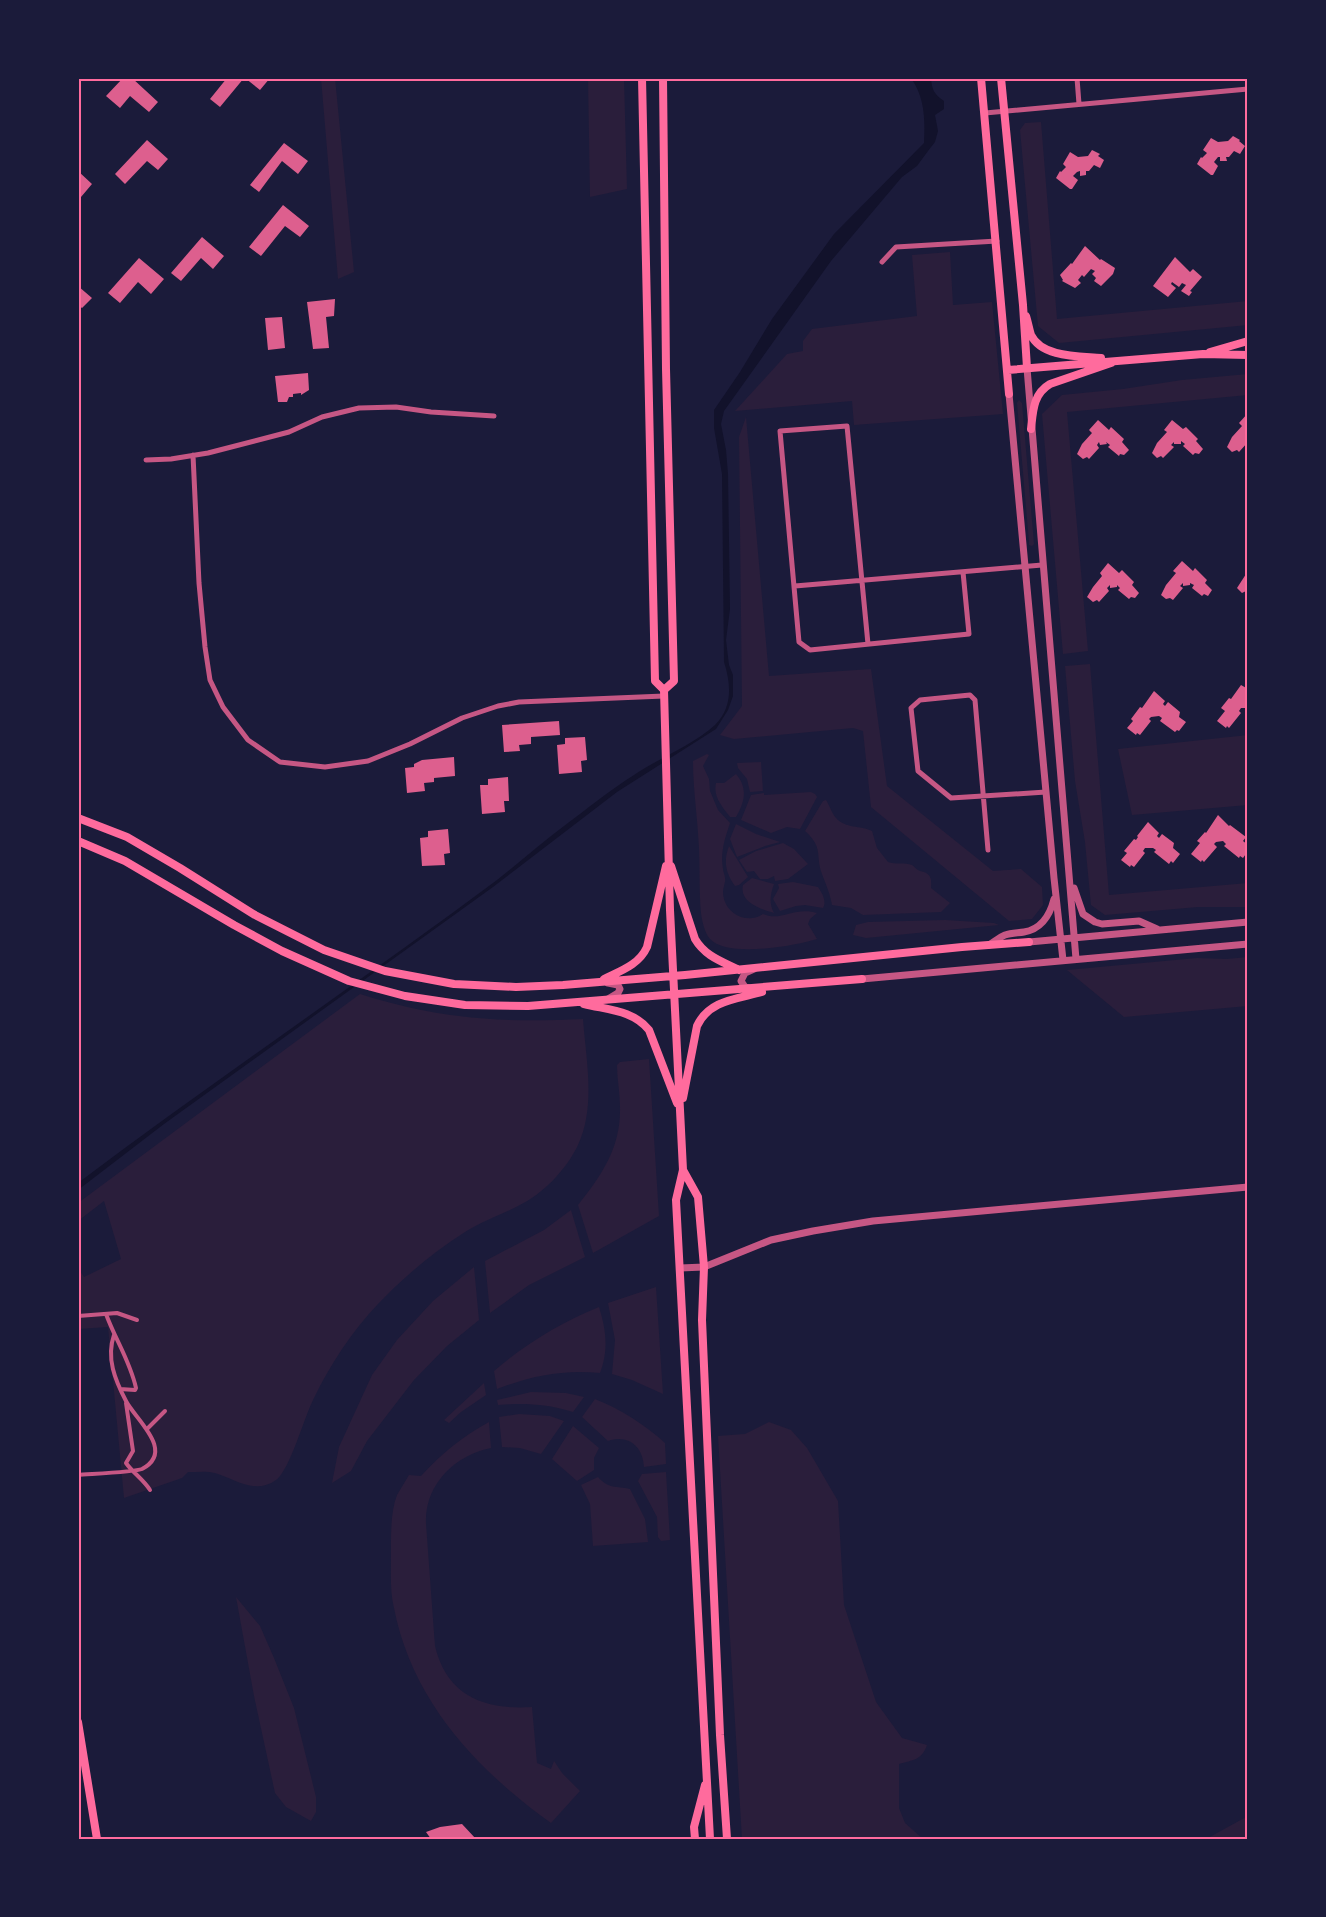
<svg xmlns="http://www.w3.org/2000/svg" width="1326" height="1917" viewBox="0 0 1326 1917" font-family="Literata,serif">
<style>
.green{fill:#2a1e3b}
.water{fill:#12122b}
.building{fill:#dd5f8e}
.lines{fill:none;stroke-linecap:round;stroke-linejoin:round}
.pedestrian{stroke:#c65784;stroke-width:4}
.minor{stroke:#c65784;stroke-width:5}
.tertiary{stroke:#c65784;stroke-width:7}
.secondary{stroke:#ff6b9d;stroke-width:8}
.neatline{fill:none;stroke:#ff6b9d;stroke-width:2}
</style>
<rect width="100%" height="100%" fill="#1b1b3a"/>
<path class="green" d="M321,78H335L354,272L338,279Z
M588,78H624L627,189L590,197Z
M1041,122L1057,319L1248,301V325L1059,343L1038,326L1020,130L1025,123Z
M950,252L953,305L992,302L1003,414L854,425L852,401L735,411L787,354L803,351V341L812,329L917,316L912,255Z
M1248,374V395L1067,412L1088,651L1063,654L1042,414L1062,395L1123,389L1182,380Z
M1019,400L1022,403L1034,544L1032,546L1029,545V542L1017,403Z
M746,417L769,676L871,669L887,786L993,871L1021,869L1042,887L1043,905L1032,919L1009,921L871,807L863,731L853,728L734,739L720,735L742,706L739,437Z
M1090,664L1109,895L1248,883V907H1198L1105,915L1091,905L1085,842L1075,781L1065,666Z
M1248,735V805L1132,815L1118,749Z
M707,754L709,755L703,766L709,779L710,791L718,810L730,823C725,838 720,853 723,869C723,872 725,875 725,878C726,882 723,887 723,892C723,903 730,913 741,917C748,919 756,919 763,914C781,922 795,906 817,913L810,919L808,924L817,939C795,946 727,958 710,939C705,934 702,921 701,913C699,892 700,870 699,849C698,820 693,791 693,761Z
M761,762L763,791L750,792L747,779L738,768L737,763Z
M736,774C748,788 745,802 736,817H730C722,806 713,797 716,783H724Z
M811,792L815,794L817,797L800,829L787,827L771,833L741,820L751,795L764,793V795Z
M826,800C830,806 831,812 836,818C846,829 860,825 872,831L877,848L888,862C895,865 905,862 912,865C915,867 917,870 920,871C930,873 932,877 931,888L950,903L941,912L863,915L851,908L832,905C830,893 826,885 822,874C815,855 824,848 805,831L823,801Z
M736,824L756,834L780,842L765,846L737,857L730,839Z
M783,843L794,849L808,864L788,879L775,881L774,876L768,879H760L754,871L747,872L739,860L756,851Z
M729,846L748,877L739,885L735,886C726,874 723,861 729,846Z
M752,878L774,884C770,895 769,904 774,913C760,909 739,902 743,885Z
M793,882L818,887C822,893 827,901 823,908L805,905L796,906L780,911L773,899L779,888L778,884Z
M945,920L994,923L999,925L866,938L853,935L856,925L868,922Z
M1248,957V1006L1124,1017L1067,970L1197,958L1227,959Z
M360,994C438,1019 503,1023 583,1019C586,1060 596,1106 578,1145C566,1170 543,1194 518,1206C501,1215 482,1221 465,1232C433,1252 404,1277 378,1304C352,1331 330,1365 314,1398C304,1417 290,1470 276,1480C255,1495 235,1479 215,1473C208,1471 197,1472 188,1472L182,1478L124,1498L108,1327L78,1329V1268L84,1277L121,1259L104,1201L78,1221V1203Z
M649,1059L659,1216L593,1253L578,1205C602,1175 621,1147 620,1107C620,1093 617,1079 617,1065L620,1062Z
M571,1210L585,1257L529,1285L490,1313L485,1261L544,1230Z
M474,1267L479,1320L447,1346L414,1380L367,1441L351,1471L332,1483L339,1447L372,1375L397,1340L433,1301Z
M656,1287L663,1394L632,1380L612,1374L615,1340L608,1303Z
M599,1307C606,1329 609,1350 600,1373C564,1369 530,1376 497,1389L494,1371C525,1344 562,1322 599,1307Z
M484,1383L486,1395L461,1412L449,1423L444,1420Z
M531,1392L566,1393L584,1397L573,1412C547,1404 524,1403 498,1405L497,1400Z
M595,1399C622,1410 644,1424 665,1443L666,1464L644,1467C643,1446 628,1434 608,1441L582,1417Z
M519,1414L550,1416L564,1421L541,1454L520,1448L502,1447L499,1417Z
M489,1422L491,1448C455,1455 424,1485 426,1524L435,1646C447,1697 486,1710 532,1707L537,1763L551,1769L554,1761L562,1773L580,1791L551,1823C477,1770 412,1701 394,1608C390,1592 391,1575 391,1558C391,1539 390,1513 397,1495C401,1488 405,1482 409,1475L421,1476C441,1454 463,1436 489,1422Z
M769,1422L791,1430L807,1448L838,1501L844,1605L876,1702L902,1738L927,1745C922,1760 913,1760 899,1764V1808L905,1823L923,1839H742L718,1436L745,1434Z
M573,1426L599,1448L594,1458V1470L577,1481L552,1459Z
M666,1472L670,1540L661,1541L658,1537L657,1517L638,1481L642,1474Z
M598,1477C608,1489 617,1486 630,1489L645,1519L648,1542L593,1546L590,1504L581,1485Z
M236,1597L260,1626L274,1658L294,1708L316,1797V1812L311,1821L286,1807L275,1793L254,1696Z
M1248,1816V1839H1206Z"/>
<path class="water" d="M911,78H931C932,90 934,94 944,101V109L935,115L938,131L935,142L928,151L917,166L902,177L831,261L724,411L721,424L726,450L728,474L730,609L726,640L729,665L733,675V696L728,710L716,729L617,792L493,887L164,1124L78,1190V1183C216,1079 359,983 497,880C520,862 541,843 564,826C587,809 610,790 634,775C657,759 695,744 715,725C733,707 731,684 724,662L722,474L714,428V410L740,372L772,319L834,234L924,143C925,119 925,98 911,78Z"/>
<path class="building" d="M123,78H132L158,102L149,112L130,96L120,108L106,96Z
M227,78H244L220,107L210,99Z
M245,78H270L260,90Z
M1233,136L1240,140L1239,141L1245,146L1240,154L1234,151L1229,157H1226L1227,161H1220V157H1218L1214,162L1218,166L1213,175H1211L1197,164L1201,157L1202,158L1207,153L1203,150L1211,138L1218,142L1228,141Z
M147,140L168,159L158,170L147,161L125,184L115,174Z
M284,143L308,161L298,174L282,161L259,192L250,185Z
M1092,150L1100,154L1098,156L1104,160L1100,168L1094,165L1089,171H1086V175L1080,176V171L1077,172L1073,176L1078,180L1072,189H1070L1056,178L1060,171L1061,172L1066,167L1063,164L1070,152L1078,157L1088,156Z
M78,171L92,184L81,197L78,195Z
M283,205L309,226L300,237L285,226L261,256L249,247Z
M202,237L224,256L213,269L201,258L181,281L171,273Z
M1085,246L1100,260L1101,259L1115,268L1113,274L1101,286L1094,281L1096,278L1092,274L1095,271L1091,269L1084,277L1082,275L1078,280L1081,283L1075,288L1062,281L1063,280L1060,275L1071,263L1072,264Z
M1175,257L1190,272L1193,269L1202,277L1190,291L1192,292L1189,296L1181,291L1186,285L1182,283L1179,287L1172,282L1171,284L1176,288L1168,297L1153,286Z
M139,258L164,279L151,294L138,282L120,303L108,293Z
M78,286L92,298L82,308L78,305Z
M335,299L334,316L326,317L329,348L313,349L307,302Z
M282,317L285,348L268,350L265,318Z
M308,373L309,390L301,395V393L293,394V397H289L287,402H278L275,376Z
M1248,413V437L1246,439L1248,442L1239,452L1237,450L1232,452L1227,447L1232,437L1242,426L1239,423Z
M1098,420L1109,430L1111,427L1124,439L1122,442L1129,450L1124,455L1120,454L1119,456L1108,447L1110,445L1106,442L1107,444L1100,445L1099,442L1097,445L1099,448L1089,459L1087,457L1083,459L1077,454L1082,444L1092,433L1089,430Z
M1172,420L1183,429L1186,427L1198,439L1196,441L1203,449L1199,454L1195,453L1193,455L1183,446L1185,444L1181,441V444H1174V442L1171,445L1174,447L1163,458L1161,456L1157,458L1152,453L1157,443L1167,432L1164,430Z
M1182,561L1193,571L1195,568L1207,580L1205,583L1212,590L1208,596L1204,594L1202,596L1192,588L1194,585L1190,583V585L1183,586V583L1180,586L1183,588L1173,600L1170,598L1166,599L1161,595L1166,585L1176,573L1173,571Z
M1108,563L1119,573L1122,570L1134,582L1132,585L1139,593L1135,598L1131,597L1129,599L1118,590L1120,588L1117,585V587L1110,588V585L1107,588L1109,591L1099,602L1097,600L1093,602L1087,597L1093,587L1102,576L1100,573Z
M1248,571V593L1246,591L1242,593L1237,588Z
M1241,685L1248,689V708H1241L1239,711L1241,713L1229,728L1227,726L1226,728L1217,721L1225,711L1221,708L1229,698L1231,699Z
M1154,691L1165,701L1163,704L1165,706L1168,702L1180,712L1179,717L1186,722L1179,731L1177,730L1175,732L1160,721L1162,718L1159,716L1151,717L1149,719L1151,721L1140,735L1137,733L1136,735L1127,728L1133,721L1131,719L1140,707L1142,708Z
M559,721L560,735L531,737V744L519,745L520,751L504,752L502,725Z
M585,737L587,760L581,761L582,772L559,774L557,745L565,744V738Z
M454,757L455,776L434,778V782L424,783L425,791L407,793L405,768L414,767V764L422,760Z
M508,777L509,801H504L505,812L482,814L480,785H488V779Z
M1218,815L1229,826L1230,825L1246,837L1243,841L1248,845V851L1243,858L1240,856L1239,858L1224,846L1226,844L1223,841L1216,842L1214,844L1217,847L1204,862L1202,860L1201,862L1191,854L1200,843L1197,841L1205,832L1206,833Z
M1148,822L1159,833L1157,836L1159,838L1162,834L1174,843L1173,848L1180,854L1173,863L1171,861L1169,864L1154,852L1156,850L1153,848H1145L1143,851L1145,853L1134,867L1131,865L1130,867L1121,860L1127,853L1124,851L1134,839L1136,840L1138,837L1137,836Z
M448,829L450,853L444,854L445,865L422,866L420,838L428,837V831Z
M462,1824L476,1839H431L426,1832L440,1827Z"/>
<g class="lines">
<path class="pedestrian" d="M106,1314C115,1339 130,1361 136,1388L135,1390L120,1389
M78,1316L117,1313L137,1320
M126,1403L133,1451L126,1463C133,1473 143,1479 150,1490
M147,1429L165,1411
M78,1475C89,1474 135,1472 142,1469C176,1451 135,1419 126,1401C115,1380 106,1358 114,1335"/>
<path class="minor" d="M1077,78L1079,104
M985,113L1248,89
M882,262L896,247L997,241
M193,455L199,583L205,647L210,680L223,707L248,740L280,762L325,767L368,761L410,744L462,718L498,706L519,702L664,696
M146,460L171,459L208,453L289,432L322,417L359,408L396,407L431,412L494,416
M795,586L1042,565
M868,644L847,426L780,431L799,642L810,650L969,634L963,572
M988,850L975,700L970,695L920,700L911,708L918,771L951,798L1046,792"/>
<path class="tertiary" d="M1027,368L1076,959
M1009,394L1054,878L1063,960
M1074,888L1083,914L1095,922L1102,924L1139,921L1157,929
M1029,942L1248,922
M989,945C994,942 1000,937 1005,935C1011,933 1018,933 1024,932C1042,929 1050,915 1054,899
M862,979L1248,944
M749,988L745,987L741,981L745,973L754,969
M608,999L618,993L620,989L618,985L608,983
M680,1268L704,1267L771,1240L813,1231L873,1221L1248,1187"/>
<path class="secondary" d="M642,78L655,681L664,690L670,910L683,1170L676,1200L710,1839
M663,78L666,369L674,681L664,690
M981,78L1009,394
M1001,78L1023,305L1027,368
M1026,316C1028,322 1029,329 1031,335C1042,358 1080,356 1101,358
M1210,352L1248,341
M1008,370L1203,354L1248,355
M1031,429C1033,411 1033,394 1050,384L1111,363
M78,818L127,837L180,868L255,915L324,950L385,971L454,984L516,987L563,985L685,975L962,947L1029,942
M78,841L125,861L234,925L282,951L349,981L405,996L465,1005L528,1006L862,979
M671,866L695,939C705,956 721,961 739,970
M604,979C620,971 639,965 647,947L666,866
M584,1004C608,1010 633,1010 649,1030L677,1103
M683,1098L697,1026C709,1000 737,999 762,992
M683,1170L698,1197L704,1267L702,1320L720,1735L727,1839
M78,1722L97,1839
M695,1839L694,1827L705,1785"/>
</g>
<rect width="1326" height="1917" fill="none" stroke="#1b1b3a" stroke-width="159"/>
<rect x="80" y="80" width="1166" height="1758" class="neatline"/>
</svg>
